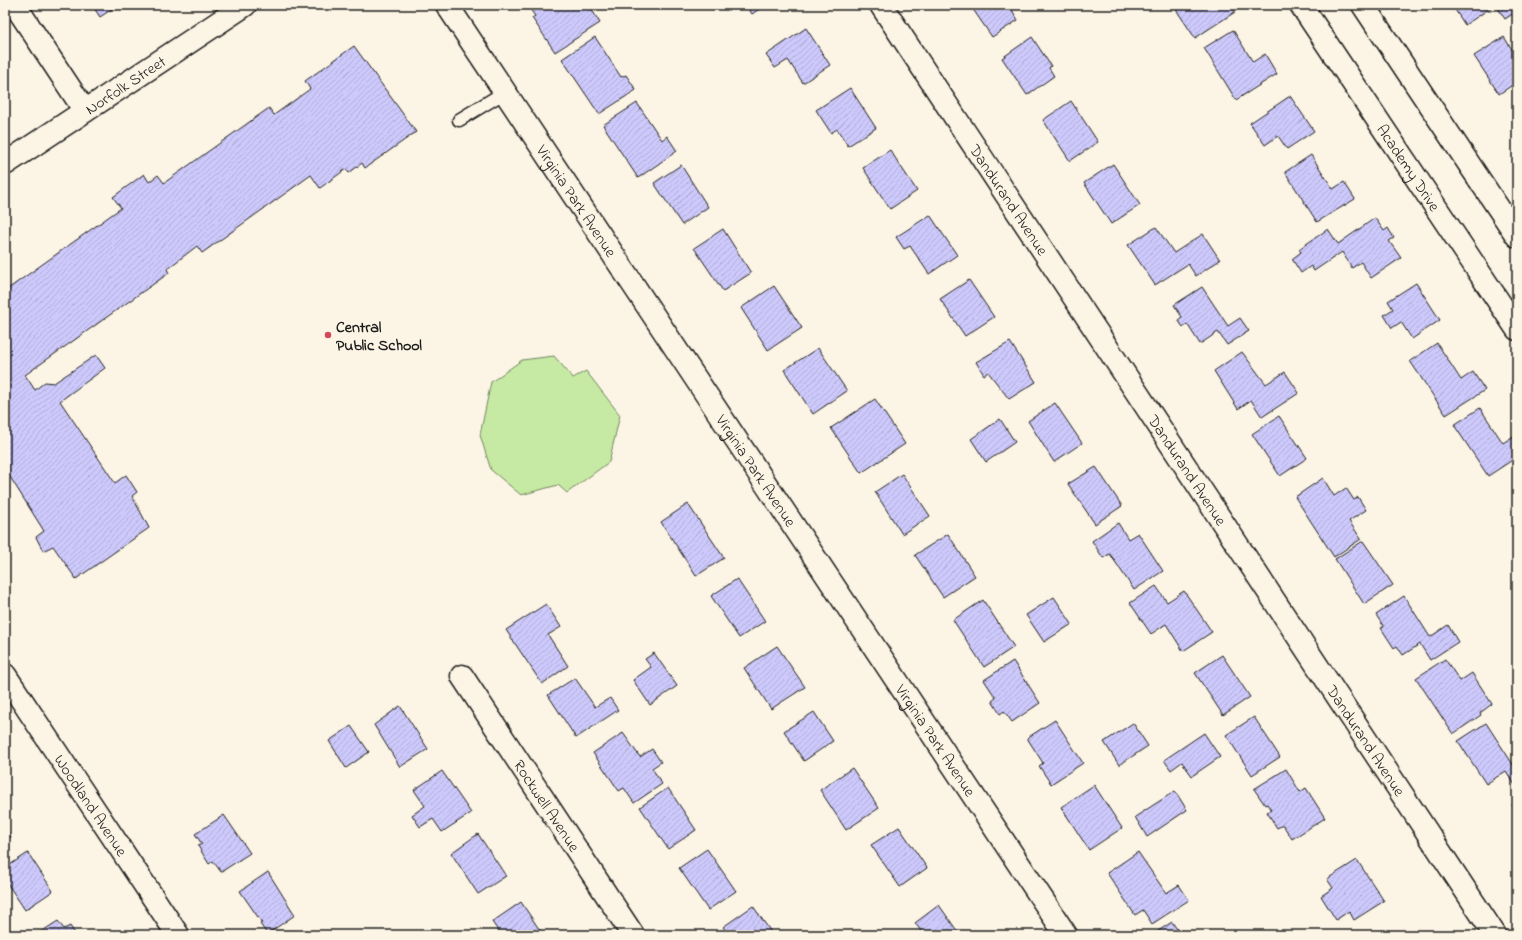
<svg xmlns="http://www.w3.org/2000/svg" width="1522" height="940" viewBox="0 0 1522 940" font-family="'Indie Flower',sans-serif">
<style>
.pitch{fill:#c6eaa4;stroke:#718360}
.building{fill:url(#building-hatch);stroke:#1c1c1c}
.lines{fill:none;stroke-linecap:round;stroke-linejoin:round}
.lane-casing{stroke:#1c1c1c;stroke-width:15}
.street-casing{stroke:#1c1c1c;stroke-width:25}
.secondary-casing{stroke:#1c1c1c;stroke-width:25}
.lane{stroke:#fcf5e5;stroke-width:12}
.street{stroke:#fcf5e5;stroke-width:22}
.secondary{stroke:#fcf5e5;stroke-width:22}
.poi-dot{fill:#d1495b;stroke:#fcf5e5;stroke-width:1.5}
.labels{text-anchor:middle;stroke-width:3;stroke-linejoin:round;paint-order:stroke}
.street-label{font-size:16px;fill:#1c1c1c;stroke:#fcf5e5}
.poi-label{font-size:16px;font-weight:bold;fill:#1c1c1c;stroke:#fcf5e5;text-anchor:start}
</style>
<defs>
<pattern id="building-hatch" width="6" height="6" patternUnits="userSpaceOnUse"><rect width="6" height="6" fill="#cdc9fb"/><path d="M-1 1l2-2M0 6l6-6M5 7l2-2" fill="none" stroke="#afacd7"/></pattern>
</defs>
<rect width="100%" height="100%" fill="#fcf5e5"/>
<filter id="ink" filterUnits="userSpaceOnUse"><feTurbulence type="fractalNoise" baseFrequency=".025" numOctaves="2"/><feDisplacementMap in="SourceGraphic" scale="8" xChannelSelector="R" yChannelSelector="G"/><feConvolveMatrix kernelMatrix="1 2 1 2 8 2 1 2 1" color-interpolation-filters="sRGB"/></filter>
<g filter="url(#ink)">
<path class="pitch" d="M554,356L573,378L586,371L620,415L609,462L567,493L558,485L521,495L491,470L480,435L491,382L522,360Z"/>
<path class="building" d="M92,5H118L100,17Z
M527,5H589L600,23L555,52L532,18L535,16Z
M746,5H765L752,14Z
M970,5H1009L1018,20L992,37Z
M1173,5H1230L1235,12L1195,38Z
M1452,5H1491L1492,7L1465,25Z
M1496,5H1517V11L1505,19Z
M806,28L830,65L803,83L788,60L775,68L766,55Z
M1233,30L1253,62L1265,54L1277,74L1236,100L1204,48Z
M595,37L621,77L626,75L636,90L599,114L562,59Z
M1032,37L1051,66L1049,68L1054,76L1027,95L1002,58Z
M1504,37L1517,57V82L1499,94L1474,56Z
M354,46L416,132L365,168L362,163L349,173L346,169L320,188L311,175L202,253L197,246L167,269L169,273L25,375L35,390L45,382L54,383L96,355L105,368L60,401L115,483L126,475L137,492L132,496L149,528L76,579L53,546L43,551L36,537L44,531L5,469V291L121,208L113,197L144,174L149,182L158,175L164,183L269,108L274,115L310,89L305,81Z
M850,88L876,128L848,146L837,129L831,133L816,110Z
M1290,96L1314,131L1287,149L1278,136L1265,145L1250,123Z
M1071,101L1098,142L1070,161L1043,120Z
M637,103L662,140L667,136L677,151L638,178L603,125Z
M890,150L917,191L890,209L863,168Z
M1311,155L1333,189L1344,182L1355,199L1317,222L1285,172Z
M1113,164L1140,205L1111,224L1084,183Z
M681,165L708,207L682,225L654,183Z
M930,215L957,255L929,274L910,246L904,249L896,237Z
M1375,218L1384,231L1388,228L1394,238L1389,241L1401,258L1371,278L1361,262L1352,268L1342,252L1314,271L1311,266L1301,273L1292,259L1301,252L1299,249L1328,229L1338,244Z
M1156,227L1174,253L1203,234L1220,260L1196,276L1188,264L1155,285L1128,245Z
M723,229L751,273L723,291L694,248Z
M969,280L994,317L965,336L940,299Z
M1416,283L1440,320L1412,339L1401,322L1392,328L1384,315L1393,309L1388,301Z
M774,286L802,328L768,350L741,308Z
M1202,287L1228,326L1240,318L1249,331L1227,345L1218,332L1200,344L1187,324L1183,327L1178,320L1182,317L1174,305Z
M1010,342L1036,382L1009,399L988,372L984,375L976,362Z
M1437,343L1461,380L1473,372L1485,390L1446,415L1410,361Z
M818,348L847,391L813,414L784,370Z
M1242,352L1266,384L1285,372L1299,393L1262,417L1251,400L1238,409L1214,371Z
M875,399L905,444L861,473L831,428Z
M1055,403L1082,443L1054,462L1028,421Z
M1480,408L1503,443L1515,435L1517,438V457L1488,476L1454,425Z
M1279,416L1307,458L1280,476L1252,434Z
M1000,419L1015,442L986,462L971,439Z
M1096,467L1122,506L1095,524L1068,484Z
M902,474L930,516L902,534L875,492Z
M1323,478L1334,496L1346,488L1354,500L1358,497L1366,510L1349,521L1361,539L1334,557L1295,497Z
M688,504L724,558L696,576L661,522Z
M1118,523L1128,539L1138,533L1163,571L1134,590L1110,554L1103,558L1092,541Z
M948,534L975,576L943,597L915,555Z
M1363,541L1393,585L1364,604L1335,559Z
M737,579L765,621L739,638L711,596Z
M1156,586L1167,602L1184,591L1212,632L1183,651L1166,624L1151,634L1130,603Z
M1404,596L1430,637L1448,625L1458,642L1430,660L1420,644L1403,655L1397,646L1394,648L1381,628L1384,627L1376,615Z
M1054,597L1072,624L1044,642L1026,615Z
M983,600L1014,647L984,667L953,620Z
M546,604L561,627L548,635L568,666L542,684L506,630Z
M777,646L805,687L771,709L744,668Z
M654,653L677,686L650,705L633,680L651,667L645,659Z
M1222,655L1250,697L1223,715L1195,673Z
M1445,659L1460,681L1472,673L1492,704L1480,713L1481,715L1453,734L1416,678Z
M1013,661L1040,703L1012,722L1004,711L1000,714L992,701L996,698L984,680Z
M575,678L595,707L610,698L618,710L576,738L548,695Z
M400,706L428,749L400,767L374,725Z
M814,712L833,741L804,761L784,731Z
M1254,717L1280,757L1252,775L1226,735Z
M1055,720L1083,763L1051,784L1039,766L1043,763L1027,738Z
M1133,723L1148,746L1119,765L1104,742Z
M1486,723L1516,769L1517,768V788L1506,771L1486,784L1458,741Z
M351,726L369,752L346,768L329,741Z
M623,733L640,757L652,749L661,762L652,768L662,784L634,803L624,788L619,791L593,753Z
M1204,733L1220,757L1192,776L1182,762L1171,770L1164,760Z
M852,768L879,808L846,830L820,790Z
M1286,769L1300,792L1306,788L1325,818L1292,839L1283,825L1277,828L1267,812L1271,810L1267,804L1265,805L1254,789Z
M442,771L471,813L442,832L433,819L420,827L412,815L425,806L414,790Z
M1094,785L1122,828L1089,850L1061,807Z
M668,788L696,830L668,849L640,807Z
M1175,791L1187,810L1147,837L1135,817Z
M1517,802V813L1512,805Z
M224,815L250,853L221,872L213,861L209,864L198,846L202,844L195,834Z
M899,827L927,868L900,887L871,845Z
M5,828L11,837L5,840Z
M478,834L506,876L478,894L451,853Z
M707,849L736,891L708,910L679,868Z
M1138,852L1166,893L1179,885L1189,900L1152,924L1143,910L1135,915L1107,873Z
M28,853L53,891L25,910L5,880V868Z
M1357,860L1384,901L1354,920L1349,911L1336,920L1321,896L1333,888L1327,879Z
M268,872L295,915L267,934L260,924L262,923L240,891Z
M521,902L543,935H501L492,922Z
M939,905L960,935H920L918,933L921,931L915,923Z
M753,906L773,935H729L723,927Z
M58,921L64,929L70,926L76,935H36Z
M1172,922L1181,935H1152Z"/>
<g class="lines">
<defs>
<path id="lane" d="M459,120L505,92"/>
<g id="street">
<path d="M15,5L85,111"/>
<path id="s1" d="M447,5L1066,935"/>
<path id="s2" d="M881,5L1495,935"/>
<path id="s3" d="M1301,5L1517,329"/>
<path d="M1363,5L1517,236"/>
<path id="s4" d="M5,675L178,935"/>
<path id="s5" d="M462,676L633,935"/>
</g>
<g id="secondary">
<path id="s6" d="M5,164L245,5"/>
</g>
</defs>
<use href="#lane" class="lane-casing"/>
<use href="#street" class="street-casing"/>
<use href="#secondary" class="secondary-casing"/>
<use href="#lane" class="lane"/>
<use href="#street" class="street"/>
<use href="#secondary" class="secondary"/>
</g>
</g>
<circle class="poi-dot" cx="328" cy="335" r="4"/>
<g class="labels">
<g class="street-label">
<text dy="6" stroke="none"><textPath href="#s6" startOffset="144">Norfolk Street</textPath></text>
<text dy="6" stroke="none"><textPath href="#s3" startOffset="195">Academy Drive</textPath></text>
<text dy="6" stroke="none"><textPath href="#s1" startOffset="235">Virginia Park Avenue</textPath></text>
<text dy="6" stroke="none"><textPath href="#s2" startOffset="233">Dandurand Avenue</textPath></text>
<text dy="6" stroke="none"><textPath href="#s1" startOffset="559">Virginia Park Avenue</textPath></text>
<text dy="6" stroke="none"><textPath href="#s2" startOffset="557">Dandurand Avenue</textPath></text>
<text dy="6" stroke="none"><textPath href="#s1" startOffset="883">Virginia Park Avenue</textPath></text>
<text dy="6" stroke="none"><textPath href="#s2" startOffset="881">Dandurand Avenue</textPath></text>
<text dy="6" stroke="none"><textPath href="#s4" startOffset="156">Woodland Avenue</textPath></text>
<text dy="6" stroke="none"><textPath href="#s5" startOffset="155">Rockwell Avenue</textPath></text>
</g>
<g class="poi-label">
<text x="336" y="332">Central<tspan x="336" dy="18">Public School</tspan></text>
</g>
</g>
<rect width="1522" height="940" fill="none" stroke="#fcf5e5" stroke-width="20"/>
<rect x="10" y="10" width="1502" height="920" fill="none" stroke="#1c1c1c" stroke-width="1.5" filter="url(#ink)"/>
</svg>
